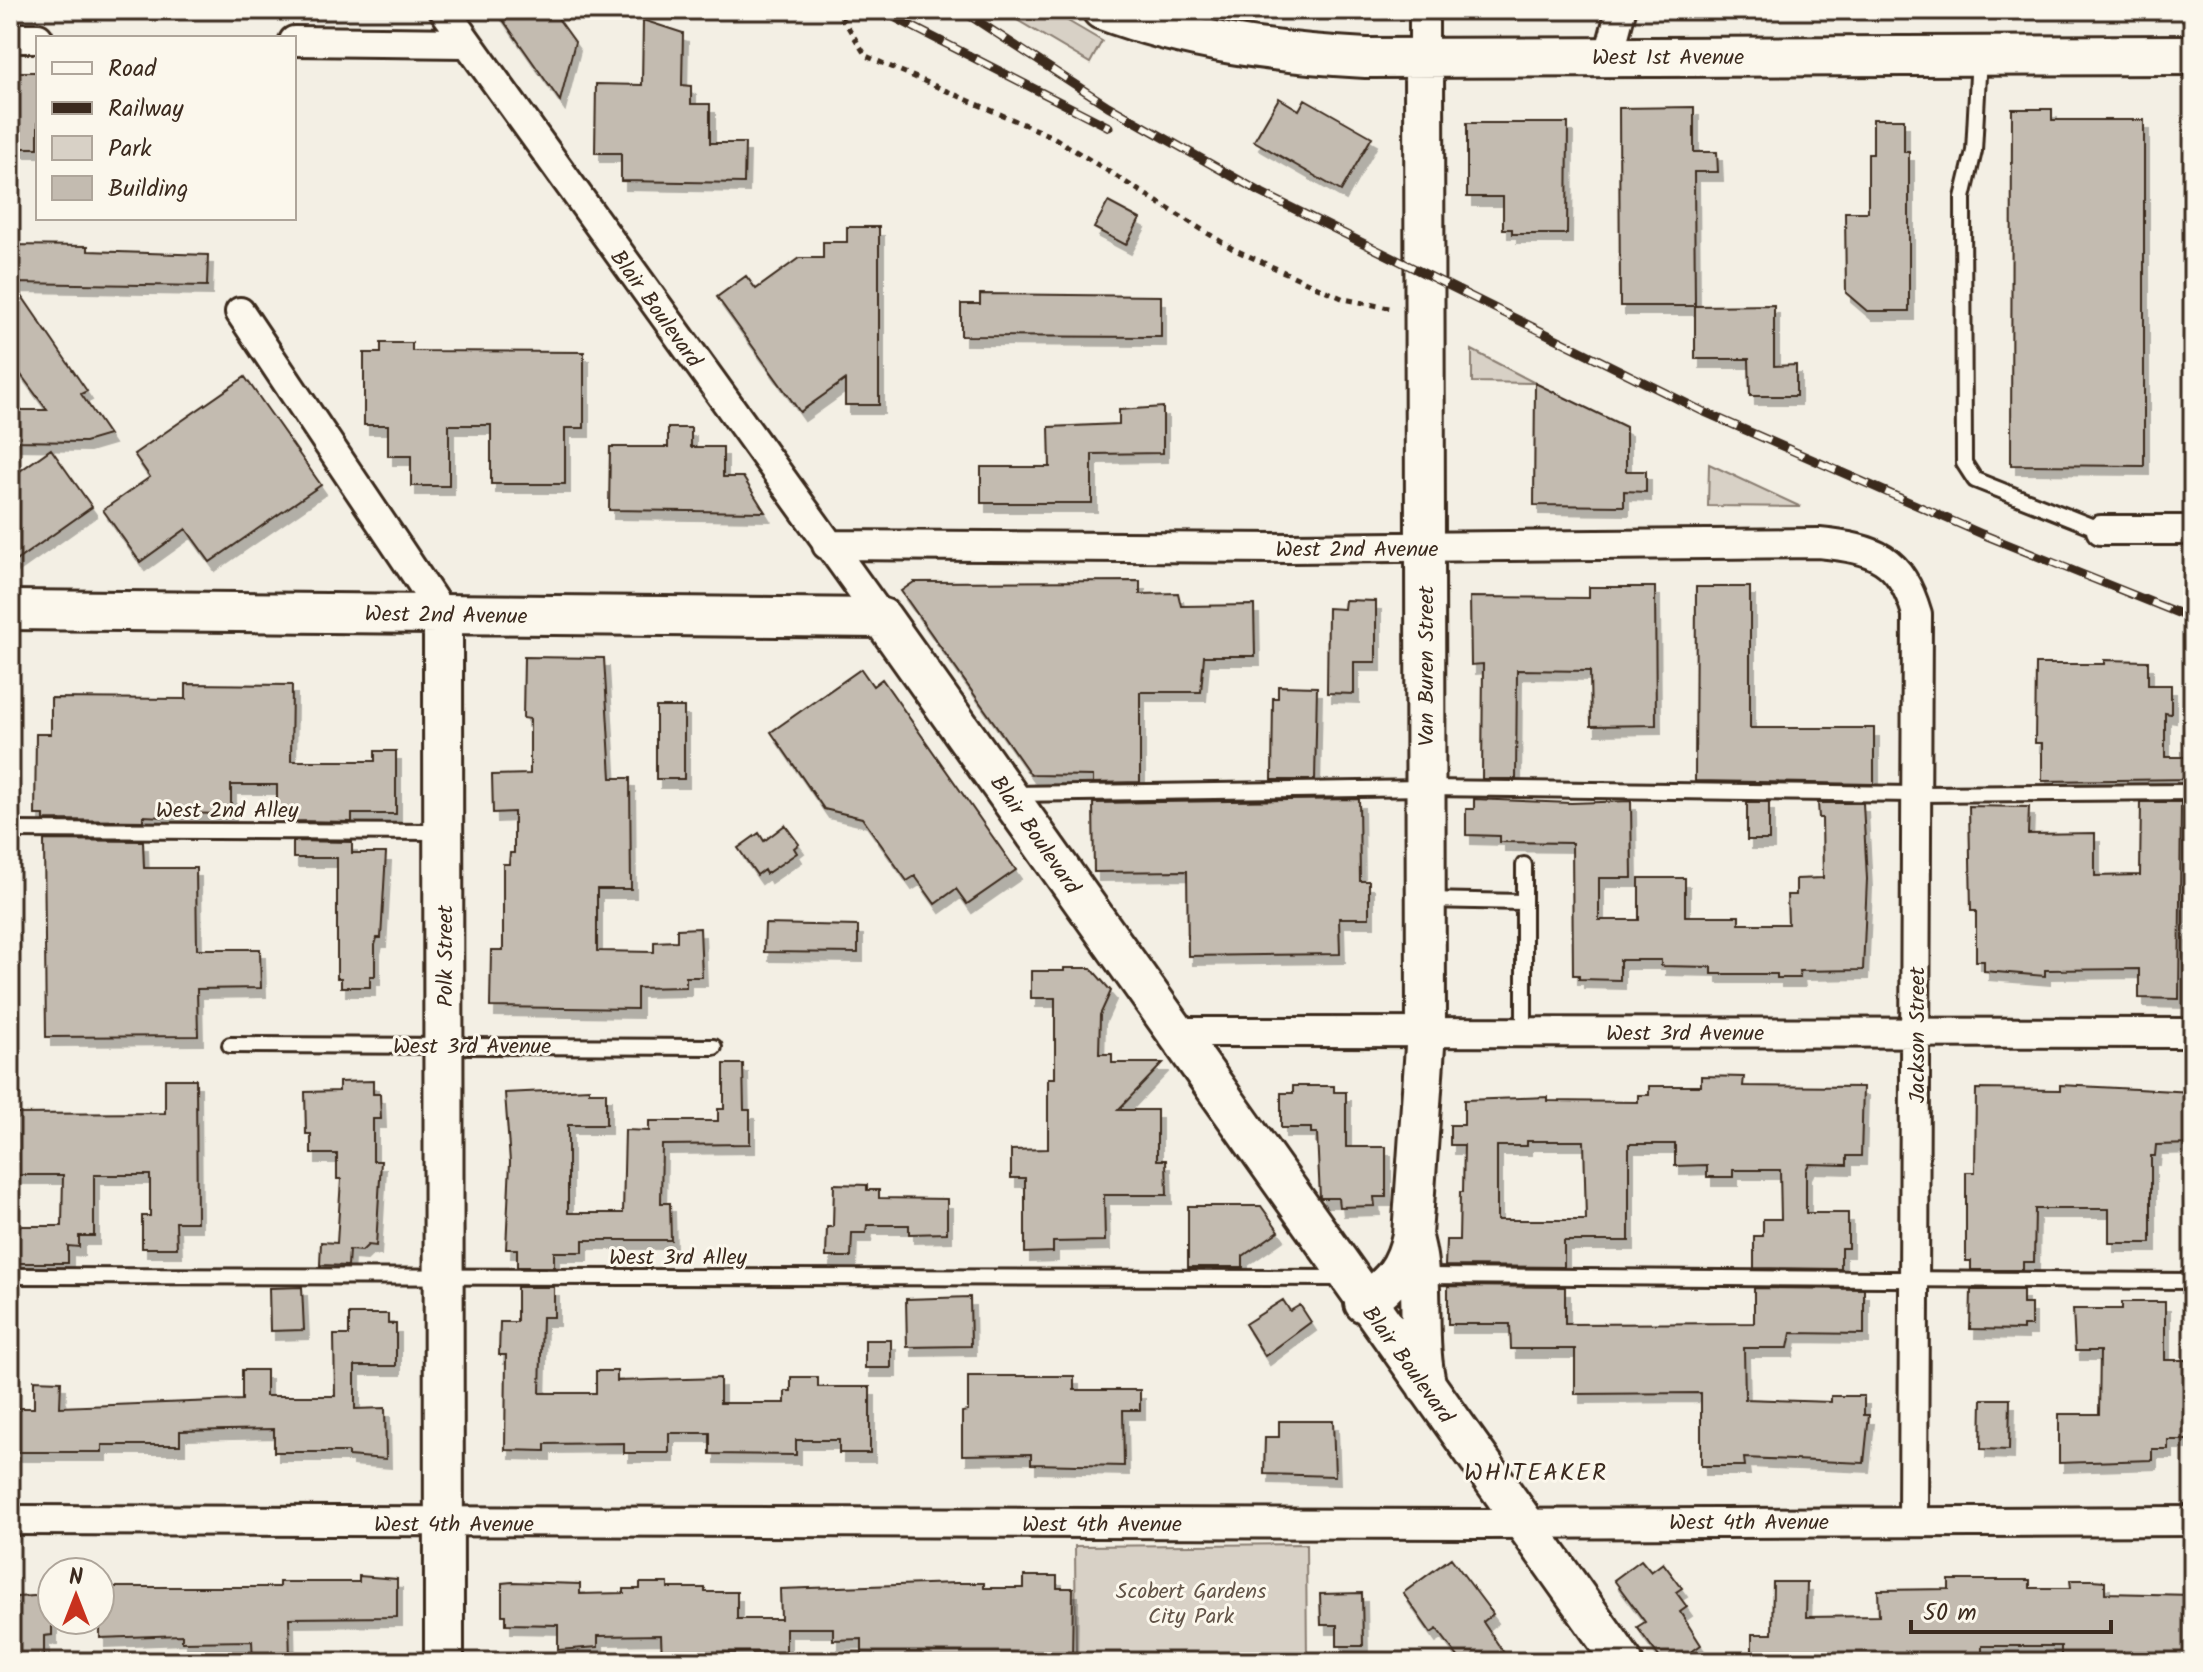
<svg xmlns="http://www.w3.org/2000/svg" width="2203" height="1672" viewBox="0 0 2203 1672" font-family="Kalam,sans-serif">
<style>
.green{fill:#d8d1c6;stroke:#8a7e72;stroke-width:2}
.building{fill:#c3bbb0;stroke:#3b2a1e;stroke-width:2;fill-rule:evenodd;filter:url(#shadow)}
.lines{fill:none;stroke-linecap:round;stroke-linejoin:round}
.lane-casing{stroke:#3b2a1e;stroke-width:20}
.street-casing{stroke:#3b2a1e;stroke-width:34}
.secondary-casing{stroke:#3b2a1e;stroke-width:44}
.path{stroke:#3b2a1e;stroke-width:5;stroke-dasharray:6 6;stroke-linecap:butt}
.lane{stroke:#fbf7ec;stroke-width:14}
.street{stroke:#fbf7ec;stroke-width:28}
.secondary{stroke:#fbf7ec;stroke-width:38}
.rail-casing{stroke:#3b2a1e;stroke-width:9}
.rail{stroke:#fbf7ec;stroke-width:6;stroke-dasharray:18;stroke-linecap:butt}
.labels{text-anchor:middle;stroke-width:6;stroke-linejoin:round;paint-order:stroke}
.street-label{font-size:22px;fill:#3b2a1e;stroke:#fbf7ec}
.park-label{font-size:22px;fill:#625448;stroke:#fbf7ec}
.neighbourhood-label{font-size:24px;letter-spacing:2px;fill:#3b2a1e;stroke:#fbf7ec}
</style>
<defs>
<filter id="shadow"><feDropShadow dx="5" dy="9" stdDeviation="0" flood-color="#0004"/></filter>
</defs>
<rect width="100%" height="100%" fill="#f3efe4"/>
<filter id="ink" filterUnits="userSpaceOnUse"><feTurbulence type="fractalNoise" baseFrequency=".0125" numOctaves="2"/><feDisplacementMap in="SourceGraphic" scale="16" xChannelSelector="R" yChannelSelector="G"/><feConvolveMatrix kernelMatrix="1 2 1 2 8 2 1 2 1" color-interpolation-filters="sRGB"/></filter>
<g filter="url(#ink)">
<path class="green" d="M1000,10H1049L1102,41L1090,63Z
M1472,350L1535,383L1472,382Z
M1709,464L1801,507L1708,506Z
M1306,1544L1307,1662H1076L1075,1546Z"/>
<path class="building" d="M496,10H552L575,42L560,101Z
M643,20L683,33L682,85L691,86V104H710V143H745L744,183L621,181V153H595L596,84L642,85Z
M10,72H38V148H10Z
M1279,98L1299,110L1305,99L1372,137L1341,191L1254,141Z
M1694,107V152H1717L1718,172H1694L1695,306H1620L1619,108Z
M2012,109H2052V120H2144V466L2011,465Z
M1873,119H1904V152H1909V311H1867L1846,293L1845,212H1868V154H1873Z
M1467,123H1568L1567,234H1512V229H1503V197H1467Z
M1108,202L1140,219L1126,245L1094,228Z
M847,227H879V405H845V380L800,412L717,297L746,276L756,289L799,258H823V242H847Z
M10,245L88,246V251L208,255L207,286L13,283L87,391L81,394L109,435L85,442L10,441V410H47L10,360Z
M980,294L1161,296V337L961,336V304H980Z
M1774,305V366L1796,365V396H1750L1749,359H1695V306Z
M381,343H412V351L584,352V428H565V484H491V425H449V486H411V456H388V425H364V353H381Z
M245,377L321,485L210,562L186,529L140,562L103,510L150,477L134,454Z
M1535,383L1626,427V471H1646V492L1624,491V506L1534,505Z
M1163,407V453L1092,454V503H981V467H1050L1049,427L1119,424V410Z
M668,428H691V447H723V477H743L765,512L609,510L610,447H668Z
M51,449L92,507L10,565V478Z
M1140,581V594L1178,593L1181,606L1254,605L1255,656H1204L1201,692H1140V782L1093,783V776L1031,775L901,591L914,582Z
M1589,587H1655L1656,725L1591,726L1590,671L1517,670L1516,779H1482L1483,664L1471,665L1470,597L1589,598Z
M1696,587H1750V728H1874V784L1695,781Z
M1345,600L1376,601V662H1354V694L1327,693L1328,608L1344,609Z
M524,657L604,658L611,778H630L631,889H597V951L654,952V942L677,941V929L700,928L702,977H686V987L637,988V1009L490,1007L491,950H503V864H509L510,853H514V812L493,813L492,775L530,774V719L523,718Z
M2104,660L2148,661V685H2171V714L2165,713V757H2193V779L2042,781V743H2035L2036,664H2104Z
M861,669L873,686L882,679L1016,870L967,904L956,889L935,904L915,876L907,881L862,818L824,809L771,732Z
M186,684L292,685L291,761H375V751H396V814H352V822L294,821V813H277V785H231V814L165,813V817L143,816V821L44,820V815H35L36,734H51V698L186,699Z
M1278,686L1317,687L1315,780H1272L1273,698H1278Z
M656,707H684V779H656Z
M1359,799L1360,881H1369V918H1339L1340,954L1188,956L1187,871L1094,872L1093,803Z
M1474,799L1571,803L1631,801L1632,878H1599V920H1639V878H1685V916H1739V924H1788L1787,895H1796V879L1823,878L1822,818H1819L1818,803H1863L1867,879L1863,970L1799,971L1800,978H1777V974H1712V967L1661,966V960H1620V980L1579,979V975H1573L1572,843L1500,842V836L1466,835V809H1474Z
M1747,802H1769V840H1747Z
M2141,802H2181L2179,999L2139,998V969L2045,970V976L1984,971V961H1976V911H1971L1969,806L2029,807L2028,834L2095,833V876L2140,875Z
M785,825L799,844L794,848L797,853L766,874L764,870L757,875L738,848L759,833L764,841Z
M44,840L143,841L144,868H196L197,949H260L261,988L197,989L198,1036L46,1037Z
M293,841L352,842V853H386L381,938H377L375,945V976H370V987H341V978H337V858H293Z
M765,924L858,926V953L764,952Z
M1064,968H1091L1111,991L1100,1015L1099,1054H1112V1063H1163L1118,1110H1157V1160H1166L1167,1195H1104L1105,1241L1053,1242V1252L1025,1253V1178H1011V1150L1048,1149V1078H1055V998H1031V971H1064Z
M724,1064H743L744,1110H750V1144L662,1145L661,1203H670L671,1240H583V1252H554V1267H517V1249H506L510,1162L505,1093L589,1089V1092H606V1125H568V1213H623L625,1130L649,1131V1121H718V1109H724Z
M1701,1076L1744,1077L1743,1086L1863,1087L1861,1156H1847V1165L1809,1164L1806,1170V1213H1848V1248H1841V1269L1754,1268V1236H1763V1219H1781L1780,1170H1733V1177H1707V1165L1675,1166V1144H1629V1241H1564V1267L1445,1266L1446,1240H1459L1460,1192H1463L1464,1145H1450V1125H1464V1100L1548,1097V1101L1638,1102V1095H1649V1086H1701ZM1527,1141H1584L1586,1220H1497V1146H1527Z
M165,1079H196L197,1222H176L177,1248H142V1216H150V1175H94V1236H79V1247L68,1246V1263H17L18,1226H62L63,1175H10V1114L165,1113Z
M373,1081V1094H380L381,1119H373V1161H381L376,1246L368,1245L362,1251L349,1250L348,1266L320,1265L321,1242L337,1243L341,1179H337V1154H311V1134H306L305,1092L339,1091V1082Z
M2060,1085L2193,1092V1144L2156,1145L2155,1156H2151V1243H2109V1209H2035L2034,1262H2023V1270H1971V1261H1966V1172H1975L1976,1089L2060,1090Z
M1293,1086H1334V1092H1346V1147H1386V1197H1374L1375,1206L1339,1207L1338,1198H1320L1317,1133H1311V1128H1281V1093H1293Z
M834,1184L867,1185V1190H879V1198L947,1199V1233L909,1234V1225H867L866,1233H852L851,1257H826L827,1227H833Z
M1188,1206H1261L1279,1231L1243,1256V1267H1188Z
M1448,1286L1565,1287V1324L1754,1323V1288L1864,1289V1334L1791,1333L1788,1348H1744L1745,1399L1831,1402V1396H1864V1415H1869L1864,1463L1744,1458L1745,1466H1701V1393L1575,1394V1349H1511L1510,1324H1448Z
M302,1287L304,1330L270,1331L269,1288Z
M517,1287H554V1317H542L540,1393H596V1371H617V1381L720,1378V1403H785V1391H791V1377H818V1387H870V1453H839V1440H796V1455L710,1454V1433H669V1453H624V1443L545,1444V1451L505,1450L506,1355H499L500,1322H517Z
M1971,1290H2023V1304H2031V1326H2023V1330L1970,1329Z
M970,1297L971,1346L907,1347L906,1299Z
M1283,1300L1290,1311L1300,1305L1311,1322L1265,1356L1245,1324Z
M2122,1302H2165V1360H2193V1440H2168V1449H2152V1460L2059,1463V1414H2099L2100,1351H2075L2073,1309H2122Z
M349,1314H388V1324H396V1366H355V1409L385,1408L386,1459L348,1456V1452H274V1429L180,1431V1445H102V1452H10V1408H34V1380L61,1381L60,1407L242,1400V1370H266V1396H335L334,1335H349Z
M865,1340H891V1368H865Z
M968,1376H1074V1390H1140V1410H1123L1124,1466L1031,1464V1454L962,1455V1412L968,1411Z
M1982,1399H2010L2009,1450L1981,1449Z
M1279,1421H1333L1335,1476L1264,1474L1265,1437H1279Z
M1451,1558L1493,1614L1483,1622L1510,1662H1462L1437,1629L1431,1633L1403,1593Z
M1641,1560L1651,1572L1663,1563L1682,1588L1676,1592L1687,1607L1680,1612L1701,1645L1677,1662H1663L1637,1627L1645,1622L1614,1580Z
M359,1576L397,1579V1617L289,1618L290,1662H253L252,1641L182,1642V1635L100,1638V1587H279V1582H359Z
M1024,1576H1057V1588H1073L1072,1662H862V1639L833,1640V1628H786V1652L688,1653V1662H662L661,1635L598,1636V1647L558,1650V1625L506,1624V1615H502V1583L512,1582L580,1584V1594L624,1593V1589H640V1583H668V1588H705V1592H737V1619H781L780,1589L956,1583H984V1588H1024Z
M1949,1580H2030V1588H2071L2070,1580H2092L2105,1581V1593L2193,1595V1643H2186L2185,1660L2061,1662V1646H1982V1654H1923V1662H1752V1634H1772L1773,1582H1807L1806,1617L1879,1616L1878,1590L1949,1589Z
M1362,1593L1363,1646H1337V1625H1321L1320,1594Z
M52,1595V1635L44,1636V1659H16V1597Z"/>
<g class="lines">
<defs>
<path id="lane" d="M1979,56L1974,151L1963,198L1964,463L1975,480L2101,530
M1013,794L1425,788L1916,794L2193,792
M10,830L442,832
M1524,865V1032
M1426,900L1523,902
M230,1045L714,1047
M10,1276L1346,1278
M1419,1276L2193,1281"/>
<path id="street" d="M444,10L882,618
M10,38H38
M294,41L466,43
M1609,55L1621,10
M1424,57V10
M240,312L443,615
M2101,530H2193
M827,545L1289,548L1819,543C1876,549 1900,557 1917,614L1913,1520
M1176,1032L2193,1033
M10,1520L1485,1524L2193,1521"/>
<path id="secondary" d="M1102,10C1188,42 1275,53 1366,58L2193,55
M10,610L882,618L1623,1662
M443,615L444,1662
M1414,1242C1426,1289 1415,1339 1427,1387
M1364,1303C1392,1283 1405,1269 1412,1235L1426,1032L1424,57"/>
</defs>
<use href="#lane" class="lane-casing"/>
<use href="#street" class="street-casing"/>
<use href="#secondary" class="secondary-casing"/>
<path class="path" d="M831,10L845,22L866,56L1053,137L1233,249L1344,299L1394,309"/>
<use href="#lane" class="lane"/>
<use href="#street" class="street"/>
<use href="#secondary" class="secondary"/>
<defs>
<path id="rail" d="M880,10L1109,127
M961,10L1108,106L1262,193L1702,411L1982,534L2193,619"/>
</defs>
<use href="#rail" class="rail-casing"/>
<use href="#rail" class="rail"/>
</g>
</g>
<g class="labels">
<g class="street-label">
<text x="1668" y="64">West 1st Avenue</text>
<text transform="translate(657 308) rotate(54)" y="8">Blair Boulevard</text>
<text x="1357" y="556">West 2nd Avenue</text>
<text transform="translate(446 614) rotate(1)" y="8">West 2nd Avenue</text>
<text transform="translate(1425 666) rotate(-90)" y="8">Van Buren Street</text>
<text x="227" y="817">West 2nd Alley</text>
<text transform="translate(1036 834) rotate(55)" y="8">Blair Boulevard</text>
<text transform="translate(444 956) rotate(-90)" y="8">Polk Street</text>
<text x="1685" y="1040">West 3rd Avenue</text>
<text transform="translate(1916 1035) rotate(-90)" y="8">Jackson Street</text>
<text x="472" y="1053">West 3rd Avenue</text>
<text x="678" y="1264">West 3rd Alley</text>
<text transform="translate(1409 1364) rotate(54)" y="8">Blair Boulevard</text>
<text x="1749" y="1529">West 4th Avenue</text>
<text x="454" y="1531">West 4th Avenue</text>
<text x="1102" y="1531">West 4th Avenue</text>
</g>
<g class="park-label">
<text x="1191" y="1598">Scobert Gardens<tspan x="1191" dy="25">City Park</tspan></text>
</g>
<g class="neighbourhood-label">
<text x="1536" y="1480">WHITEAKER</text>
</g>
</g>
<rect width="2203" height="1672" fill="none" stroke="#fbf7ec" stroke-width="40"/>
<rect x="20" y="20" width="2163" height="1632" fill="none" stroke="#3b2a1e" stroke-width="3" filter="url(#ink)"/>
<rect x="36" y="36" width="260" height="184" fill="#fbf7ec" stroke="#aea59a" stroke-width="2"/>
<rect x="52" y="62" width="40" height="12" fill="#fbf7ec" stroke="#aea59a" stroke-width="2"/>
<text x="108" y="76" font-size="24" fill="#3b2a1e">Road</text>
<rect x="52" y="102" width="40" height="12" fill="#3b2a1e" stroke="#aea59a" stroke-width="2"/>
<text x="108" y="116" font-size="24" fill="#3b2a1e">Railway</text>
<rect x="52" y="136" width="40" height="24" fill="#d8d1c6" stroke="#aea59a" stroke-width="2"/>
<text x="108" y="156" font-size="24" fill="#3b2a1e">Park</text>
<rect x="52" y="176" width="40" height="24" fill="#c3bbb0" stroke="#aea59a" stroke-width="2"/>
<text x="108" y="196" font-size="24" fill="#3b2a1e">Building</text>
<g transform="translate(76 1596)"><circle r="38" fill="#fbf7ec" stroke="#aea59a" stroke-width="2"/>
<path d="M0-6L14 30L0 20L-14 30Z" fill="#c8321e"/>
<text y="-12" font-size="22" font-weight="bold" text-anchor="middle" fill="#3b2a1e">N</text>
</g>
<path d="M1911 1620v12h200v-12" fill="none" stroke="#3b2a1e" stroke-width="4"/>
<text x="1923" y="1620" font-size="24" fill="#3b2a1e" stroke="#fbf7ec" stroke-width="6" paint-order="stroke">50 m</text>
</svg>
